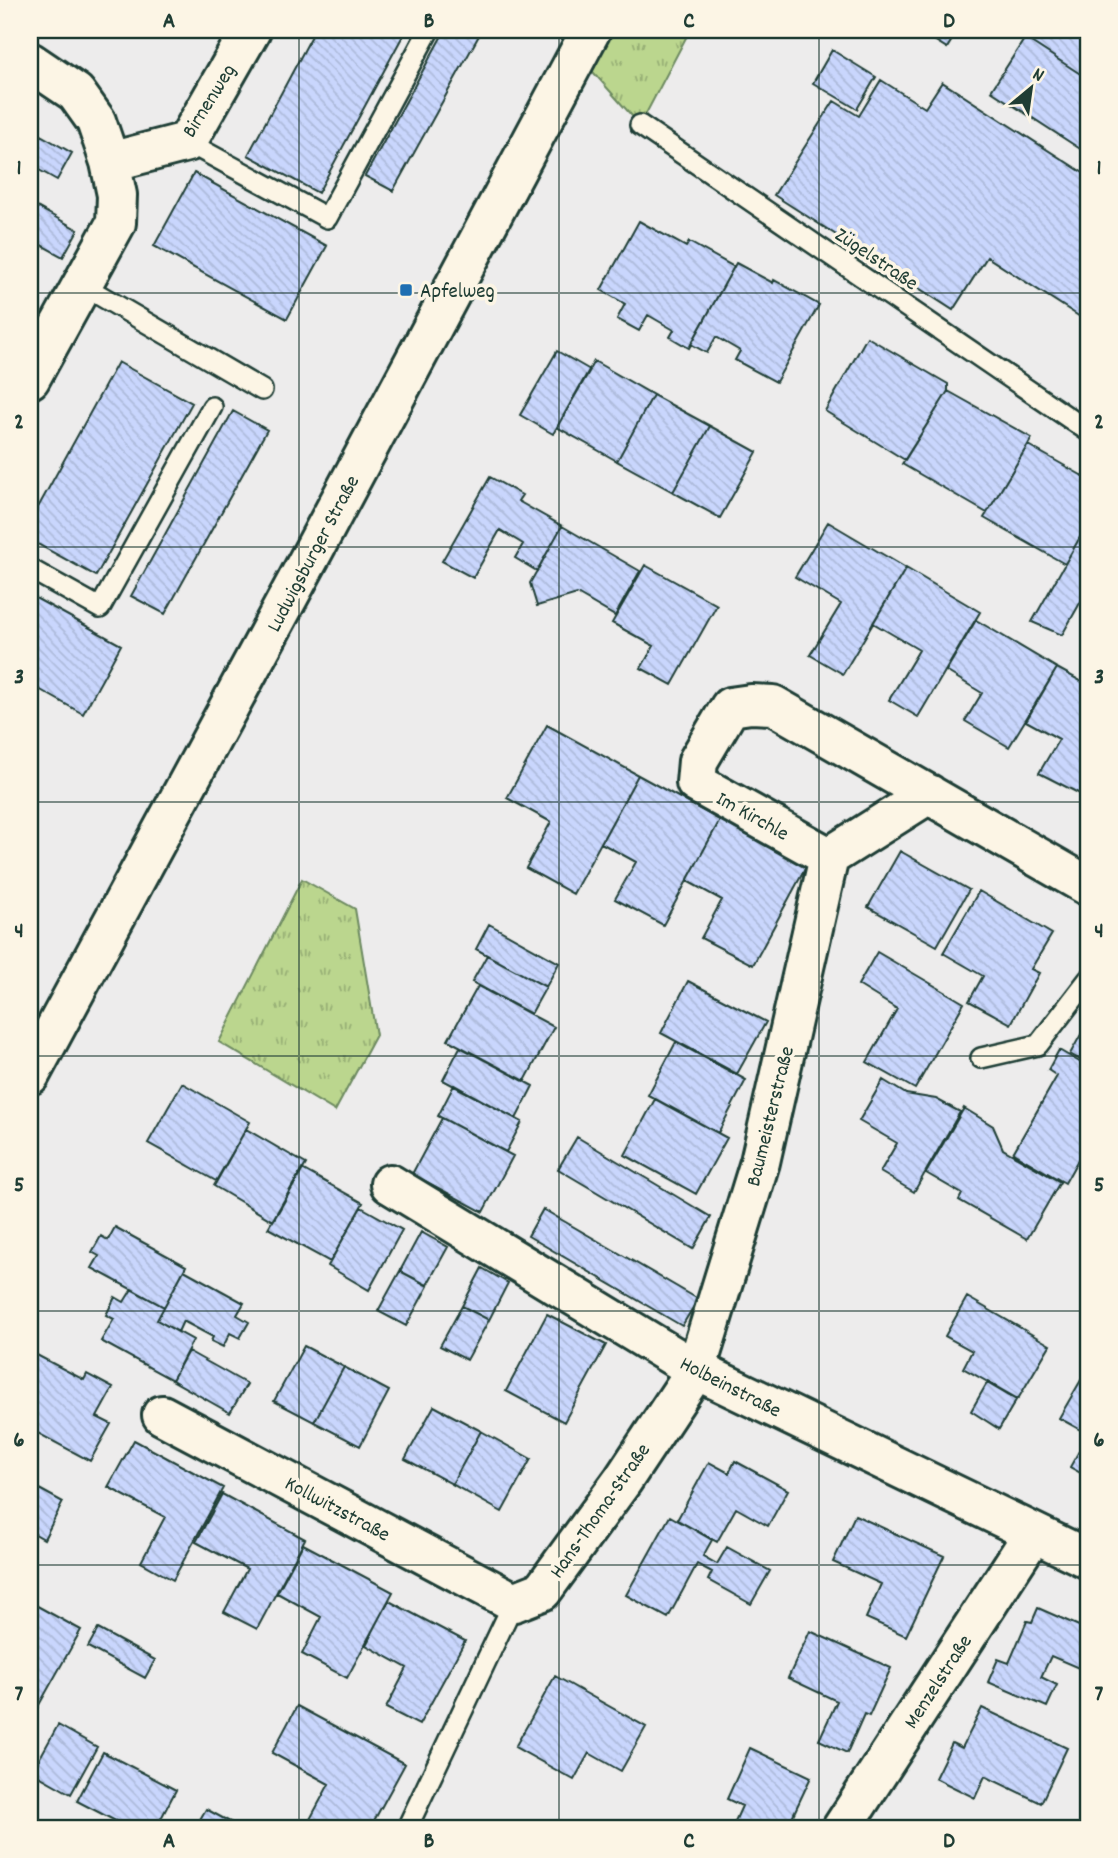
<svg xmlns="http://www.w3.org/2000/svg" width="1118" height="1858" viewBox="0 0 1118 1858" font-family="Dekko,sans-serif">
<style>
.grass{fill:url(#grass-tufts);stroke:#6d8a61;stroke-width:2}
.building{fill:url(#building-back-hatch);stroke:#1f3d34;stroke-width:2}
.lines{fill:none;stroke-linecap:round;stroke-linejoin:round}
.lane-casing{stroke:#1f3d34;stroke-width:24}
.street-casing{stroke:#1f3d34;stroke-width:44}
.secondary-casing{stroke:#1f3d34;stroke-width:44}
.lane{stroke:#fcf5e5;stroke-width:19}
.street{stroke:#fcf5e5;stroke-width:38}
.secondary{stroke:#fcf5e5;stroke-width:38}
.grid{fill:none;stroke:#1f3d34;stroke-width:2;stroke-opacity:0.55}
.poi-dot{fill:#1f6fb2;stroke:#fcf5e5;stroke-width:2.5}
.labels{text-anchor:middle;stroke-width:7;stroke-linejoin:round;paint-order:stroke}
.street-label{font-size:21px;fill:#1f3d34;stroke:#fcf5e5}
.poi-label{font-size:21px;fill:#1f3d34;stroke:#fcf5e5;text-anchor:start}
.neatline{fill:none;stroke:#1f3d34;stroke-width:2.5}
.grid-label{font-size:23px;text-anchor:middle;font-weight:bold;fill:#1f3d34}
</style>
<defs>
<pattern id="grass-tufts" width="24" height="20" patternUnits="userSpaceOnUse" patternTransform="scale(1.75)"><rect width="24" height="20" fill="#bbd68e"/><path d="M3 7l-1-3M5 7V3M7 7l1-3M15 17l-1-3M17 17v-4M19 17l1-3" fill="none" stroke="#97af75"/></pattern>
<pattern id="building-back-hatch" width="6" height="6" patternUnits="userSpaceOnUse" patternTransform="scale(1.75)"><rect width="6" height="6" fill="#c9d6fd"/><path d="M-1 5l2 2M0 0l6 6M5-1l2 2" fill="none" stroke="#acb9d9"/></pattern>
</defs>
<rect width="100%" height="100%" fill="#edecec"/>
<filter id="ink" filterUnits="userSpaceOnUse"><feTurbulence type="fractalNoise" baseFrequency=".0143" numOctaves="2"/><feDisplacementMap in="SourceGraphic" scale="14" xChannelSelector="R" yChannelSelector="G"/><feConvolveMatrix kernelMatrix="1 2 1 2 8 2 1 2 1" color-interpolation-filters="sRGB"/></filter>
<g filter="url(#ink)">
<path class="grass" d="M591,30H690L640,125L578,55Z
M302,879L355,909L376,1035L335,1111L219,1042Z"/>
<path class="building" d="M315,30H406L318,193L248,155Z
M445,30H482L393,191L365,176Z
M918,30H958L947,48Z
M1031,30H1088V79L1025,38Z
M1025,38L1088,79V154L991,91Z
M832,50L876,77L857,109L813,83Z
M881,80L925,108L942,82L1088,176V322L987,257L953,310L774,195L834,101L859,116Z
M30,129L72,153L57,180L30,165Z
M194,173L327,246L287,319L154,246Z
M30,203L78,230L63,257L30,239Z
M639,221L686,247L689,242L734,267L689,348L670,337L674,330L648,315L639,331L617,319L625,304L601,290Z
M736,263L773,283L774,280L819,305L776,382L735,360L740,351L716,337L707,353L691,344Z
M867,337L948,384V391L905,460L825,411Z
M557,351L590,370L553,434L520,415Z
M594,361L653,395L617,461L557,427Z
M118,362L192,403L96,576L30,540V522Z
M948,391L1032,438L987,513L902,464Z
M653,395L710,426L673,492L617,461Z
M233,411L267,430L165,614L131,596Z
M710,426L757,452L720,518L673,492Z
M1028,445L1088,479V523L1065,564L984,518Z
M490,477L522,495L518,501L562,526L537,571L515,558L523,544L500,530L473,578L442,561Z
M828,522L906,568L843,674L810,655L841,604L795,577Z
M1088,523V589L1062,635L1032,622Z
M562,526L640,571L615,616L577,594L537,606L530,583Z
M645,565L717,605L672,685L641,668L654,646L612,623Z
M906,568L980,612L918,717L889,700L919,650L873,623Z
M30,595L121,645L83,714L30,684Z
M976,620L1057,668L1009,747L965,721L982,693L946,671Z
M1057,668L1088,685V798L1039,773L1059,739L1026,721Z
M547,725L638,775L573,894L526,868L551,822L507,798Z
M638,775L720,820L663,925L615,899L636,862L601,843Z
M720,820L806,867L753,965L701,938L722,900L687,881Z
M900,851L969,890L937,946L868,907Z
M979,891L1052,934L1031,969L1039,973L1011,1024L969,1001L983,976L943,953Z
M489,924L559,963L546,987L476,949Z
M877,952L964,1003L915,1089L867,1062L897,1009L858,985Z
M487,955L546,987L531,1014L472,982Z
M688,981L766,1022L737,1074L661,1033Z
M478,986L554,1027L525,1081L448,1040Z
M1084,1029L1088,1031V1064L1070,1054Z
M676,1042L746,1080L718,1133L648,1095Z
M460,1047L533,1086L516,1119L443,1080Z
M1059,1050L1088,1067V1161L1080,1156L1065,1183L1013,1153L1057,1076L1048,1070Z
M883,1080L906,1094L936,1099L960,1112L914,1192L880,1172L897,1143L859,1121Z
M182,1083L250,1122L216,1181L148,1143Z
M454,1085L522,1122L506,1152L438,1116Z
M655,1099L727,1138L696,1194L625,1155Z
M964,1108L993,1126L1003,1149L1060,1182L1027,1239L959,1200L962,1194L926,1173Z
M442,1118L513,1156L483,1212L412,1174Z
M246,1129L306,1164L273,1221L214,1186Z
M577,1137L711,1217L693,1249L558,1169Z
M302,1169L363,1203L330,1262L268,1228Z
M361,1207L402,1230L369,1290L328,1266Z
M543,1209L698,1299L682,1326L528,1236Z
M115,1227L186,1266L164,1307L92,1268L99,1256L92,1252L101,1236L108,1240Z
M421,1232L448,1247L427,1285L400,1271Z
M482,1268L508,1283L489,1320L462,1306Z
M184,1270L244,1303L237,1315L249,1322L240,1338L230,1333L223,1347L211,1341L213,1337L183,1321L178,1332L157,1320Z
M400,1271L428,1286L406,1326L378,1311Z
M132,1289L164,1307L157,1320L193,1340L172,1380L101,1341L114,1319L106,1315L115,1297L124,1302Z
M967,1297L1050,1345L1018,1399L963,1368L972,1351L945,1336Z
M462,1306L489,1320L467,1360L440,1346Z
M547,1314L606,1345L564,1422L506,1391Z
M304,1346L344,1367L314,1422L274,1401Z
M188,1351L247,1384L230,1413L172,1380Z
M31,1352L84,1380L87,1374L113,1388L97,1417L111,1424L90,1461L30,1429Z
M344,1367L389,1391L360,1446L314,1422Z
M1088,1368V1434L1059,1418Z
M987,1383L1016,1400L999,1429L971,1411Z
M434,1406L481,1431L452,1484L405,1459Z
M481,1431L531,1459L502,1512L452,1484Z
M1088,1435V1477L1070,1467Z
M134,1440L223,1488L173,1580L141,1562L165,1517L108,1487Z
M735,1461L788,1490L768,1526L736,1508L717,1542L677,1520L709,1462L729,1473Z
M30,1484L63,1502L44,1539L30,1531Z
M222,1494L305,1539L257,1629L224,1612L247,1569L196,1542Z
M855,1515L944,1556L906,1636L866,1618L881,1584L833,1562Z
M670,1516L712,1540L703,1556L717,1564L727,1547L770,1571L751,1604L708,1580L712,1572L697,1564L668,1618L626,1595Z
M303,1544L393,1592L347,1678L302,1654L321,1617L277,1593Z
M389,1601L465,1641L419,1725L386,1708L407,1668L366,1645Z
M30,1602L81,1630L30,1721V1648L37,1635L30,1631Z
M1038,1608L1088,1630V1672L1051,1656L1041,1677L1057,1685L1047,1707L988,1682L998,1659L1009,1663L1027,1621L1032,1622Z
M98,1629L155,1660L145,1678L88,1647Z
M810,1631L891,1668L869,1716L864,1714L847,1753L819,1740L837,1701L788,1678Z
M555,1676L646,1727L621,1771L589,1753L574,1780L515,1747Z
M297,1706L405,1764L370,1828H317L308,1823L329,1784L272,1753Z
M982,1708L1067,1748L1041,1803L985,1776L975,1798L935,1778L952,1743L962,1748Z
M58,1725L97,1747L71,1794L32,1772Z
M750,1748L811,1777L787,1828H732L742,1806L727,1799Z
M103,1752L176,1790L156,1828H129L77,1801Z
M206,1809L241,1828H195Z"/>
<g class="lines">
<defs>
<path id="lane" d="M640,125L1088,431
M187,142L327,218L429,30
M82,285L262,390
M30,569L100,608L212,407
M981,1058L1038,1045L1088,980
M407,1828L514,1602"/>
<path id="street" d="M30,62L76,93L96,121L110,162L117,195L116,223L30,379
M110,162L187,142L251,30
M929,794L829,857L696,783L698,761L730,707L751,704L773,705L1088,886
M390,1184L696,1370L1088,1559
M162,1415L514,1602L542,1591L623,1480L696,1370L760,1162L829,857
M842,1828L1033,1534"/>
<path id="secondary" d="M30,1075L310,557L591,30"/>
</defs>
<use href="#lane" class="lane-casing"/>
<use href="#street" class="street-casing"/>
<use href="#secondary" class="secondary-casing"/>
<use href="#lane" class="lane"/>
<use href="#street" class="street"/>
<use href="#secondary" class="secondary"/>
</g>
</g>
<path class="grid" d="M299,30V1828M559,30V1828M819,30V1828M30,293H1088M30,547H1088M30,802H1088M30,1056H1088M30,1311H1088M30,1565H1088"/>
<rect class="poi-dot" x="399" y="283" width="14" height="14" rx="3.5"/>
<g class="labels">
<g class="street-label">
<text transform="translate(208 100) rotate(-58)" y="7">Birnenweg</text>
<text transform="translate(877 258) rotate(34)" y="7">Zügelstraße</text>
<text transform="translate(312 553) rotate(-62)" y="7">Ludwigsburger Straße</text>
<text transform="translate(753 815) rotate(29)" y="7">Im Kirchle</text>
<text transform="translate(769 1116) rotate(-76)" y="7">Baumeisterstraße</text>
<text transform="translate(731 1386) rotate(27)" y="7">Holbeinstraße</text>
<text transform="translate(338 1508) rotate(28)" y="7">Kollwitzstraße</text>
<text transform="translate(599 1510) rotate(-55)" y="7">Hans-Thoma-Straße</text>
<text transform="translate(937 1681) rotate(-57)" y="7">Menzelstraße</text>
</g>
<g class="poi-label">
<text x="420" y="297">Apfelweg</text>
</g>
</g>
<rect width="1118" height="1858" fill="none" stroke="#fcf5e5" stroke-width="77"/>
<g transform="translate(1031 88) rotate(29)" stroke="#fcf5e5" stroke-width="5" paint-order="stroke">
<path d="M0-5L12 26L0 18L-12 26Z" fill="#1f3d34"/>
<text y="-10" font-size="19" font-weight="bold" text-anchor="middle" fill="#1f3d34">N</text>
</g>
<rect x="38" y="38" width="1042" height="1782" class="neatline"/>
<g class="grid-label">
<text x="169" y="27">A</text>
<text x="429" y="27">B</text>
<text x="689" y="27">C</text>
<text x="949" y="27">D</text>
<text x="19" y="174">1</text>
<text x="1099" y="174">1</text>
<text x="19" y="428">2</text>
<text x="1099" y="428">2</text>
<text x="19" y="683">3</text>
<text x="1099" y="683">3</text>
<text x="19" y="937">4</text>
<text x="1099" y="937">4</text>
<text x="19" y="1191">5</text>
<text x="1099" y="1191">5</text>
<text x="19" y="1446">6</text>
<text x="1099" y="1446">6</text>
<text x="19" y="1700">7</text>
<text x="1099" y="1700">7</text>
<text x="169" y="1847">A</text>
<text x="429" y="1847">B</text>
<text x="689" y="1847">C</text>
<text x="949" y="1847">D</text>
</g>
</svg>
